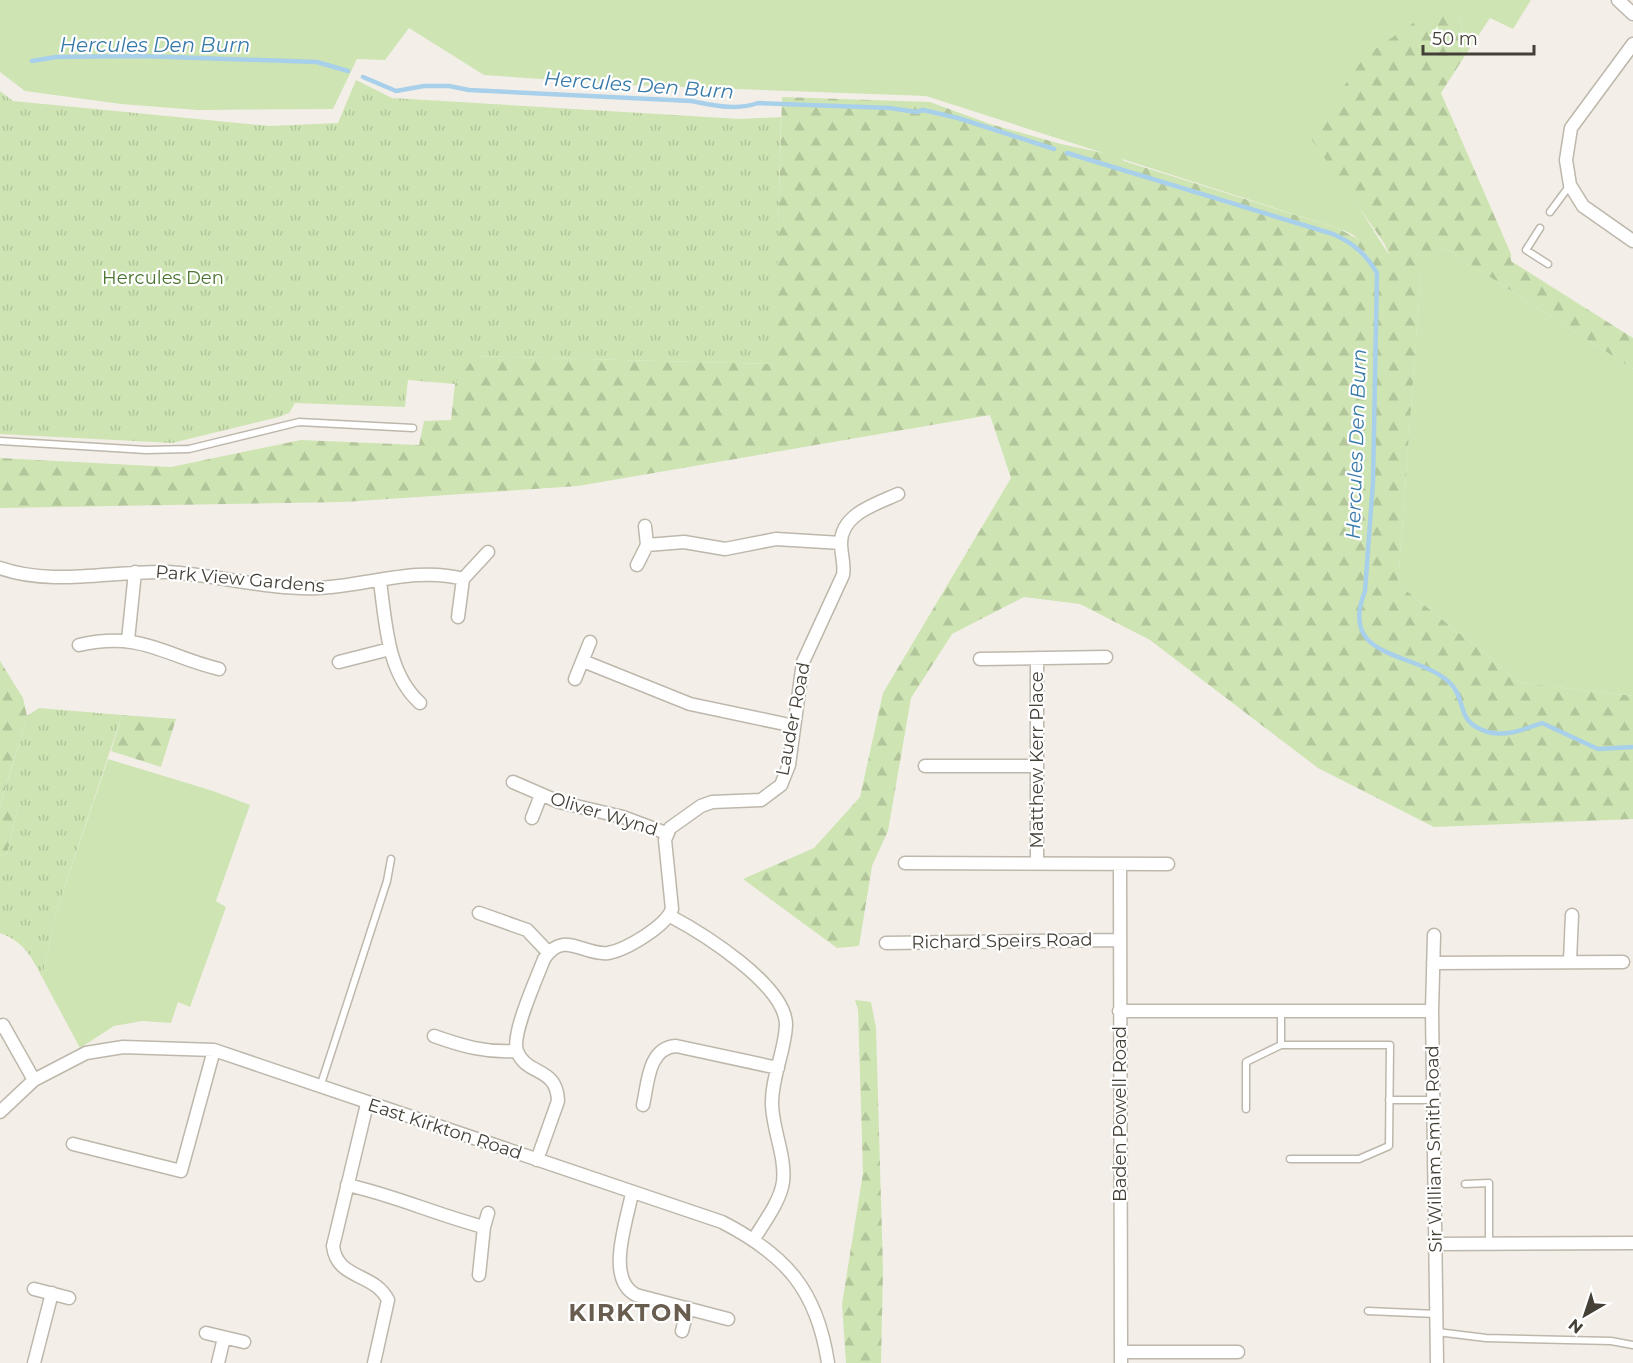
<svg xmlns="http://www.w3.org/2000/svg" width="1633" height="1363" viewBox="0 0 1633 1363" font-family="Montserrat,sans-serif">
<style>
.grass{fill:#cee4b3}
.forest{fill:url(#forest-firs)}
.park{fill:url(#park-tufts)}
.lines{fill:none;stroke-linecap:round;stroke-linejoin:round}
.stream{stroke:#a8d0eb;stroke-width:4.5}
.service-casing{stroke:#beb7ab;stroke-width:9}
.minor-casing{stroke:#beb7ab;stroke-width:15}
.service{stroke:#fff;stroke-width:6}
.minor{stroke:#fff;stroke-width:12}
.labels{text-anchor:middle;stroke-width:4.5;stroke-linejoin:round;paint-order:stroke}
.park-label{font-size:18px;fill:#49732e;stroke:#fff}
.street-label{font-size:18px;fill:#454037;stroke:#fff}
.water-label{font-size:20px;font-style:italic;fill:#377aaa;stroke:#fff}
.district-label{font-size:24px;font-weight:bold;letter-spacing:1.5px;fill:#685d4f;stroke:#fff}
</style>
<defs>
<pattern id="forest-firs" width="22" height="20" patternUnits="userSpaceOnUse" patternTransform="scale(1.5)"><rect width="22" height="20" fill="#cee4b3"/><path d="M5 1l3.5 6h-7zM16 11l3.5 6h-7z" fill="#b2c59b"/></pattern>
<pattern id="park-tufts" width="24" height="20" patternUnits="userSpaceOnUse" patternTransform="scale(1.5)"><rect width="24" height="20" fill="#cee4b3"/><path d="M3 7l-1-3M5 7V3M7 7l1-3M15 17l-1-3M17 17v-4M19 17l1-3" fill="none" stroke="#b2c59b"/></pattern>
</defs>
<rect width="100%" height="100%" fill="#f3efe8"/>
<path class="grass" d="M0,0H1531L1513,29L1490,18L1464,57L1460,15L1350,193L1389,255L1382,258L1352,234L1337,228L926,96L629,85L484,75L409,28L385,60L357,59L333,109L198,110L121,104L25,91L0,72Z
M1443,247L1633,369V696L1521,683L1398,584L1421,272Z
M108,759L213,791L250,805L216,901L226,907L190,1007L178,1002L171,1023L142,1021L114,1026L80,1048L42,977L56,913Z"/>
<path class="forest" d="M1449,11L1460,15L1464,57L1441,93L1511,254V261L1633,338V369L1443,247L1421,273L1398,584L1521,683L1633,696V819L1434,827L1318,768L1150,640L1080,604L1024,597L952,634L911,698L888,831L872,866L859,946L837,948L743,879L814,848L860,797L883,693L1011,478L990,415L578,486L344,502L0,508V458L171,467L301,440L419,445L424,421L451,420L455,384L474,356L774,364L782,97L930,102L990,124L1061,144L1118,156L1124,161L1337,228L1364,242L1382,258L1384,254H1389L1384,243L1312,140L1316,126L1365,56L1419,19Z
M0,661L23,698L27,716L0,806L17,811L7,854L0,856Z
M122,715L176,719L161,767L111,751Z
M855,1000L871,1002L876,1028L883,1270L881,1363H846L842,1304L863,1173L858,1010Z"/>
<path class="park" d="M356,80L392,98L740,119L781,117L775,364L475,356L455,384L408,380L405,407L295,403L289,413L279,417L172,443L0,434V91L13,101L270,126L338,123Z
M39,708L122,715L56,913L42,977C31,956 24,942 0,933V856L7,854L17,811L0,807L27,716Z"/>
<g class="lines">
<path class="stream" d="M32,61L56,57L140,56L317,62L348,71
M363,77L396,91L424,86H449L469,90L691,101C713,105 736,111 758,103L890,108L916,112L923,110L958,118L1054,149
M1067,153L1333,234C1353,243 1366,254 1377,273L1373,482L1365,591C1337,662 1417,650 1451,684C1467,700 1455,723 1488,732C1506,737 1525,729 1542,723L1598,749L1633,747"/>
<defs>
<path id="service" d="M1550,212L1570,185
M1540,228L1526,250L1548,264
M0,441L146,450L189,449L299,422L413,428
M1281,1011V1045
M320,1087L387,881L391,859
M1389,1100H1433
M1246,1109V1062L1281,1045H1390L1389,1146L1359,1159H1290
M1465,1184L1489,1183V1243
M1368,1311L1436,1314
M1437,1332L1486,1338L1611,1341L1633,1345"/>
<path id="minor" d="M1618,0L1633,14
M1633,44L1571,128L1566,160L1570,185L1583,206L1633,241
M647,545L684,542L725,549L776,539L841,543
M637,565L647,545L645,526
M0,568C53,587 113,570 168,572C218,575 268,590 318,588C366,586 417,566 463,579
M380,582C386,624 387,673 420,703
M458,617L463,579L488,552
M128,640L135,572
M79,645C141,631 163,655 219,669
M980,659L1106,657
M583,661L690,704L794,726
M339,662L390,649
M575,679L590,642
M925,766H1037
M513,782L559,802L623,817L666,833
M532,818L541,795
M1037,862V658
M905,863L1168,864
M1120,864L1121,1363
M479,913L527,930L548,952
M670,916C702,933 786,985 786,1025C785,1052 771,1078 772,1105C773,1131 786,1157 783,1182C780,1202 764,1222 754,1239
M1434,935L1432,1011L1437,1363
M886,943L1119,940
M1570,961L1572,915
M1433,963L1623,962
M1119,1011H1432
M0,1027L3,1025L34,1080
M434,1036C462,1046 486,1053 516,1051
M367,1104L333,1246C337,1280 374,1272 388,1300L374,1363
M643,1105C648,1083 648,1048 676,1046L778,1068
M0,1112L34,1080L86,1053L123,1047L214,1050L722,1222C786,1255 817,1290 828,1363
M73,1144L181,1171L214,1050
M537,1160L558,1101C557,1066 526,1076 517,1051C511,1034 537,978 544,959C564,929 583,956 608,953C626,950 666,926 672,909L665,840L670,828L701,806L712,802L761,800L781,785L789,765L803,662L843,575C845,564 841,555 841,543C841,514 876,504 898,494
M347,1185C394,1195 437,1215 484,1227L479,1275
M632,1193C627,1221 605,1279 636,1295L728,1319
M484,1227L488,1213
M1436,1244L1633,1243
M34,1289L69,1298
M682,1331L688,1308
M206,1333L244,1342
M1121,1352H1238
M34,1363L52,1293
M218,1363L224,1338"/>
</defs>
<use href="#service" class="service-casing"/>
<use href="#minor" class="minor-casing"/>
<use href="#service" class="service"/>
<use href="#minor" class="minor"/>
</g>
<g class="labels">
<g class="park-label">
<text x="163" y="284">Hercules Den</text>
</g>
<g class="street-label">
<text transform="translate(240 579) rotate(5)" y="6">Park View Gardens</text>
<text transform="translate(793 719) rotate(-79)" y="6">Lauder Road</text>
<text transform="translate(1037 760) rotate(-90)" y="6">Matthew Kerr Place</text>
<text transform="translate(604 814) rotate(17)" y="6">Oliver Wynd</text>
<text transform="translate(1002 941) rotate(-1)" y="6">Richard Speirs Road</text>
<text transform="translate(1120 1114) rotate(-90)" y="6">Baden Powell Road</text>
<text transform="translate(445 1129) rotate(18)" y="6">East Kirkton Road</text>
<text transform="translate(1434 1149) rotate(-91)" y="6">Sir William Smith Road</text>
</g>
<g class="water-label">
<text x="155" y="52">Hercules Den Burn</text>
<text transform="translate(639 85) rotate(4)" y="7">Hercules Den Burn</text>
<text transform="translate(1356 444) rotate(-88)" y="7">Hercules Den Burn</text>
</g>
<g class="district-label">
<text x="631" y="1321">KIRKTON</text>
</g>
</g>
<g transform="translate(1585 1315) rotate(219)" stroke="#ffffff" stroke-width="4.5" paint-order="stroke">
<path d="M0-4.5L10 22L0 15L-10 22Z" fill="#454037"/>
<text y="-9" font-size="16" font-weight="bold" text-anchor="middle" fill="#454037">N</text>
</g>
<path d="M1423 45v9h111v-9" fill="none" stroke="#454037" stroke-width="3"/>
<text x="1432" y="45" font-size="18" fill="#454037" stroke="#ffffff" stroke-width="4.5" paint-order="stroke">50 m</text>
</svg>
